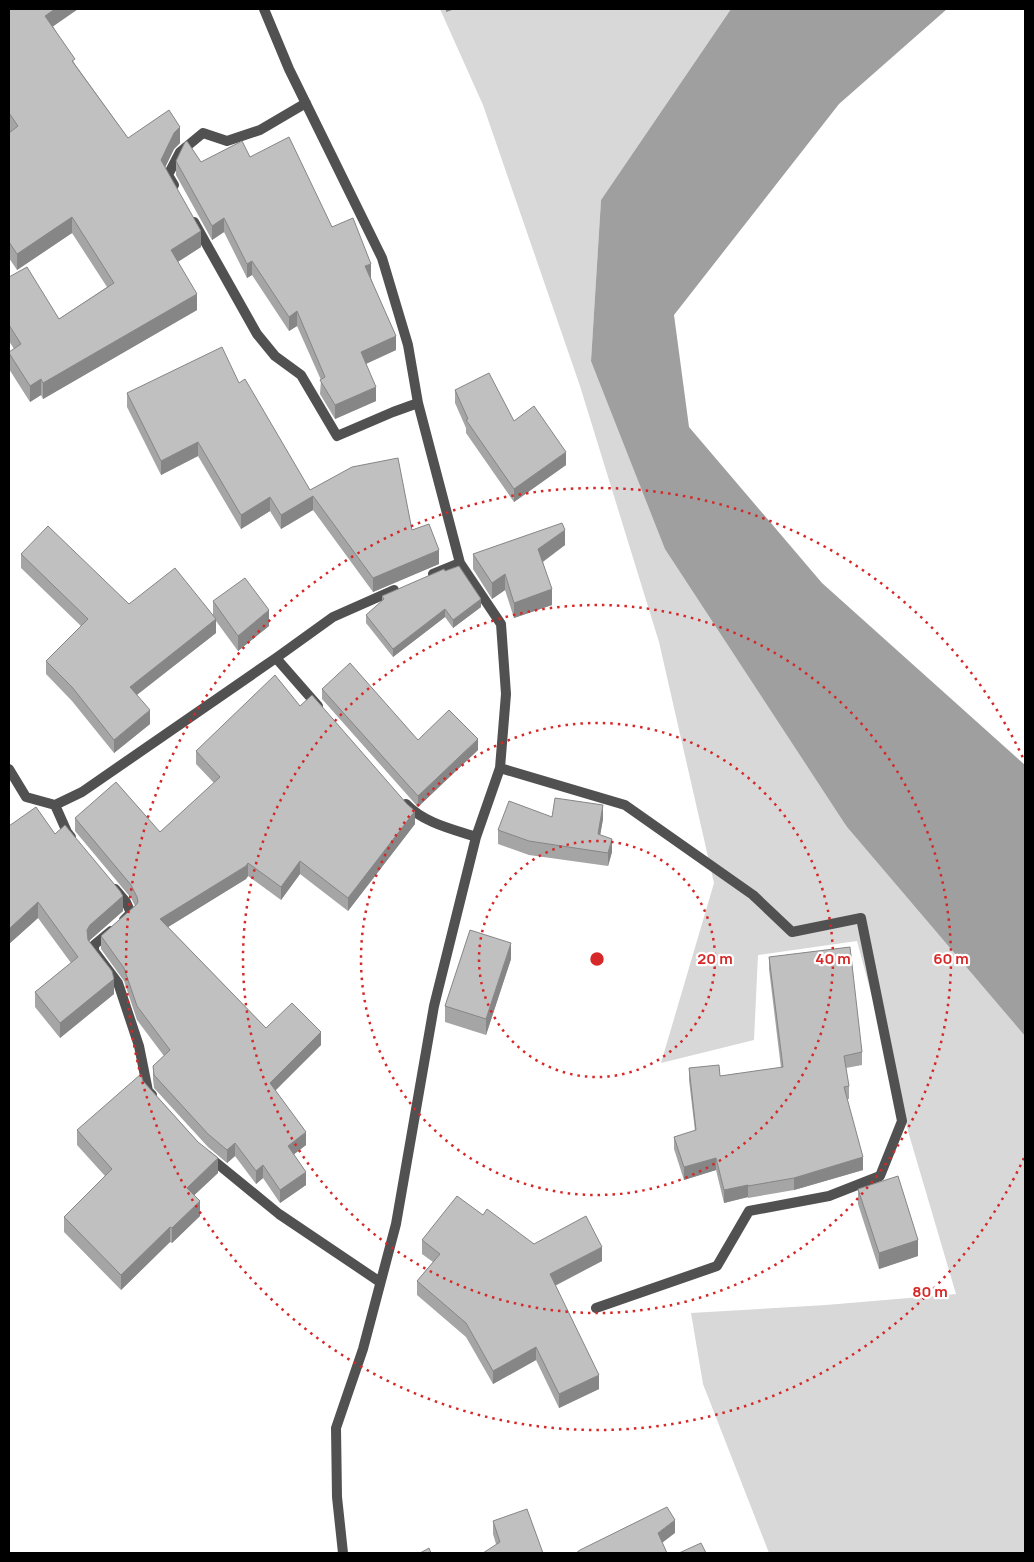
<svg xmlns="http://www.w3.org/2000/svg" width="1034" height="1562" viewBox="0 0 1034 1562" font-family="Manrope,sans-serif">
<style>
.grass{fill:#d8d8d8}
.water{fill:#9f9f9f}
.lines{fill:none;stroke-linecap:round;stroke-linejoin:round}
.minor{stroke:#515151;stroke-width:10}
.wall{fill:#a5a5a5}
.shaded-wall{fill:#868686}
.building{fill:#c0c0c0;stroke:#868686}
.ring{fill:none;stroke:#d62828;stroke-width:2.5;stroke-dasharray:2.5 5}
.centre{fill:#d62828;stroke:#fff;stroke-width:2.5}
.ring-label{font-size:15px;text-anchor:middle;font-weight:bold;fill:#d62828;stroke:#fff;stroke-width:4.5;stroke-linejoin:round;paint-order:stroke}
</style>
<rect width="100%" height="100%" fill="#fff"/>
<path class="grass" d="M440,9H731L601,200L591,361L847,827L1025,1036V1553H769L703,1384L691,1313L826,1305L956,1294L910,1138L857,941L758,955L754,1040L661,1063L714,883L659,642L580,386L483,105Z"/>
<path class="water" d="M731,9H947L839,104L674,315L689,427L822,583L1025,765V1036L847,827L665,549L591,361L601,200Z"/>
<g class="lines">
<path class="minor" d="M264,9L289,69L382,258L408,345L418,403L460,563L501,624L506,694L500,768L476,837L434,1006L396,1224L363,1349L336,1428L337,1497L343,1553
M174,185L168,175L180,152L203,133L227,141L260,130L306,103
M194,222L257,334L275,356L301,375L337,436L393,412L418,403
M433,574L460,563
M276,658L318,706
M500,768L625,805L753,895L792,932L861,918L902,1121L880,1176L829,1196L749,1211L717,1266L596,1308
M9,769L26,797L55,805L82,792L276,658L333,617L394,590
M406,804C424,823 452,829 476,837
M55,805L67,832L71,837
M115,889L126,902L131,913L124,920
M111,931L94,945V951L118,983L139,1046L148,1091L152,1095
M208,1156L279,1214L380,1282"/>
</g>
<path class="wall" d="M9,9H78L53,26L75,64L128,138L180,143L174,149L165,167L201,247L178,262L197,310L43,399L41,395L30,402L9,369V352L14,349L9,341V277L59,319L107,287L72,233L17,270L9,258V133L10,132L9,129Z
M250,157L332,227L371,278L396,350L366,364L376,401L335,419L320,394L321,380L297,326L289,331L252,275L247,278L224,232L212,240L176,175V161L201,162Z
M239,383L310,490L412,530L439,564L373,592L313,510L281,529L270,511L241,529L198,456L161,475L127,407V393Z
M455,390L566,465L514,502L466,433V428L455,403Z
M565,545L543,562L552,605L514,618L505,590L492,599L473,569V554Z
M21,554L129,604L213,615V601L269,626L238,651L216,621V633L137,695L150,724L114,753L72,701L46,674V661L81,626L21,568Z
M445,571L481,607L453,628L445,617L393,657L366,623V615L382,602V596Z
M322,689L418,740L478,750L418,807L322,699Z
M300,706L415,824L348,911L300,874L281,900L248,876L246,879L168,927L266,1028L321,1045L275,1090L306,1145L294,1154L306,1185L280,1203L263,1178L256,1184L235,1156L227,1163L208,1147L154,1088L153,1079V1066L164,1056L137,1020L124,981L101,949V936L135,906L131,898L75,831V818L160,832L214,783L196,764V751Z
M552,817L603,819L600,835L612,852L608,866L529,855L498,844V830Z
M9,826L55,834L123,911L89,941L114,994L60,1038L35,1007V992L71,963L38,918L9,944Z
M769,957L862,1052V1065L846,1068L849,1086V1099H847L863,1170L794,1190L748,1198V1197L724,1203L716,1170L684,1180L674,1149V1137L695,1131L689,1080V1068L720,1076L781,1068L769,969Z
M511,959L486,1035L445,1022V1006Z
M143,1081L198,1142L218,1173L194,1195L200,1216L172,1243L170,1242L121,1290L64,1232V1217L105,1176L77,1145V1130Z
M858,1189L918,1256L879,1269L858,1204Z
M483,1215L534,1244L602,1261L555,1286L599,1389L559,1408L536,1360L493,1384L466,1337L417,1295V1281L433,1262L422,1254V1240Z
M493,1521L543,1553L496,1544L493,1534Z"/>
<path class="shaded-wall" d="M55,9H78L45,32V16Z
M446,9H455L446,12Z
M180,127V143L174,149L161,176V160L174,133Z
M72,217V233L17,270V254Z
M224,218V232L212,240V226Z
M201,231V247L171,266V250Z
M252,261V275L247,278V264Z
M371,264V278L365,280V266Z
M197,294V310L43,399V383Z
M297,311V326L289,331V317Z
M396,336V350L361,366V352Z
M41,379V395L30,402V386Z
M376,387V401L335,419V405Z
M198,442V456L161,475V461Z
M566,452V465L514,502V489Z
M313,496V510L281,529V515Z
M270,497V511L241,529V515Z
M565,530V545L538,565V549Z
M439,550V564L373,592V578Z
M505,574V590L492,599V583Z
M552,589V605L514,618V603Z
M481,599V607L453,628V620Z
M445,609V617L393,657V649Z
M269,610V626L238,651V636Z
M216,619V633L130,700V687Z
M150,710V724L114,753V740Z
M478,739V750L418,807V796Z
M603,805V819L598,847V834Z
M415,811V824L348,911V898Z
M612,839V852L608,866V853Z
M300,861V874L281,900V887Z
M248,863V876L246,879L160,932V919Z
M123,896V911L90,940L87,945V930L90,925Z
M38,902V918L9,944V929Z
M511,943V959L486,1035V1019Z
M114,979V994L60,1038V1023Z
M321,1032V1045L270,1096V1083Z
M306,1132V1145L288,1159V1146Z
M235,1143V1156L227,1163V1150Z
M863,1157V1170L794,1190V1178Z
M218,1158V1173L187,1202V1188Z
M716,1158V1170L684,1180V1167Z
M263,1165V1178L256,1184V1171Z
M306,1172V1185L280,1203V1190Z
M748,1185V1197L724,1203V1190Z
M200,1201V1216L172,1243V1228Z
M170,1227V1242L121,1290V1275Z
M918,1240V1256L879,1269V1253Z
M602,1247V1261L550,1288V1274Z
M536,1347V1360L493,1384V1371Z
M599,1375V1389L559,1408V1394Z
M675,1520V1533L658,1546V1533Z"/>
<path class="building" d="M9,9H55L45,16L75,59L72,61L128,138L169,110L180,127L174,133L161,160L201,231L171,250L197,294L43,383L41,379L30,386L9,353V352L21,344L9,325V277L27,267L59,319L114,283L72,217L17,254L9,242V133L18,126L9,113Z
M289,137L332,227L353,218L371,264L365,266L396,336L361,352L376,387L335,405L320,380L325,377L297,311L289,317L252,261L247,264L224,218L212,226L176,161L185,142L187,141L201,162L242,141L250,157Z
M222,347L239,383L245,379L310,490L352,467L398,458L412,530L429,524L439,550L373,578L313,496L281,515L270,497L241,515L198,442L161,461L127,393Z
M489,373L514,421L534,406L566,452L514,489L466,420L468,419L455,390Z
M562,523L565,530L538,549L552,589L514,603L505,574L492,583L473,554Z
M48,526L129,604L175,568L216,619L130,687L150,710L114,740L72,687L46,661L88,619L21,554Z
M459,566L481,599L453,620L445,609L393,649L366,615L384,599L382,596L444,569L445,571Z
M245,578L269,610L238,636L213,601Z
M350,663L418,740L449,710L478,739L418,796L322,689Z
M275,675L300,706L312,695L407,804L415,811L348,898L300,861L281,887L248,863L246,866L160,919L266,1028L292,1003L321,1032L270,1083L306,1132L288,1146L306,1172L280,1190L263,1165L256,1171L235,1143L227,1150L208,1134L154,1075L153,1066L170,1050L137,1006L124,968L101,936L136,905L138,902L137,897L131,885L75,818L116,782L160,832L220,777L196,751Z
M555,798L603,805L598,834L612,839L608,853L529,841L498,830L509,801L552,817Z
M36,807L55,834L65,825L120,891L123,896L90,925L87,930L88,940L112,971L114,979L60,1023L35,992L78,957L38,902L9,929V826Z
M470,930L511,943L486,1019L445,1006Z
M850,947L862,1052L844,1056L849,1086L844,1087L863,1157L794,1178L748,1186V1185L724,1190L716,1158L684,1167L674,1137L696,1130L689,1068L719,1065L720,1076L783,1067L769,957Z
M141,1074L143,1081L198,1142L218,1158L187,1188L200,1201L172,1228L170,1227L121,1275L64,1217L112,1169L77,1130Z
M898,1176L918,1240L879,1253L858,1189Z
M457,1196L483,1215L487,1209L534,1244L586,1216L602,1247L550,1274L599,1375L559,1394L536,1347L493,1371L466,1323L417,1281L440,1254L422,1240Z
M667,1507L675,1520L658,1533L667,1553H576L580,1550Z
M527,1509L543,1553H483L500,1542L493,1521Z
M701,1543L706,1553H679Z
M429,1548L431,1553H420Z"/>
<g class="ring">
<circle cx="597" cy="959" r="118"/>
<circle cx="597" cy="959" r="236"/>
<circle cx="597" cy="959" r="354"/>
<path d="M1024 1158A471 471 0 1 1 1024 760"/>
</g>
<circle cx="597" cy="959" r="8" class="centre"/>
<g class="ring-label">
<text x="715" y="964">20 m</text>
<text x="833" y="964">40 m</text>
<text x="951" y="964">60 m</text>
<text x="930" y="1297">80 m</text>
</g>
<rect width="1034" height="1562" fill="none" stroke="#000000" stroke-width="20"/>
</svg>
